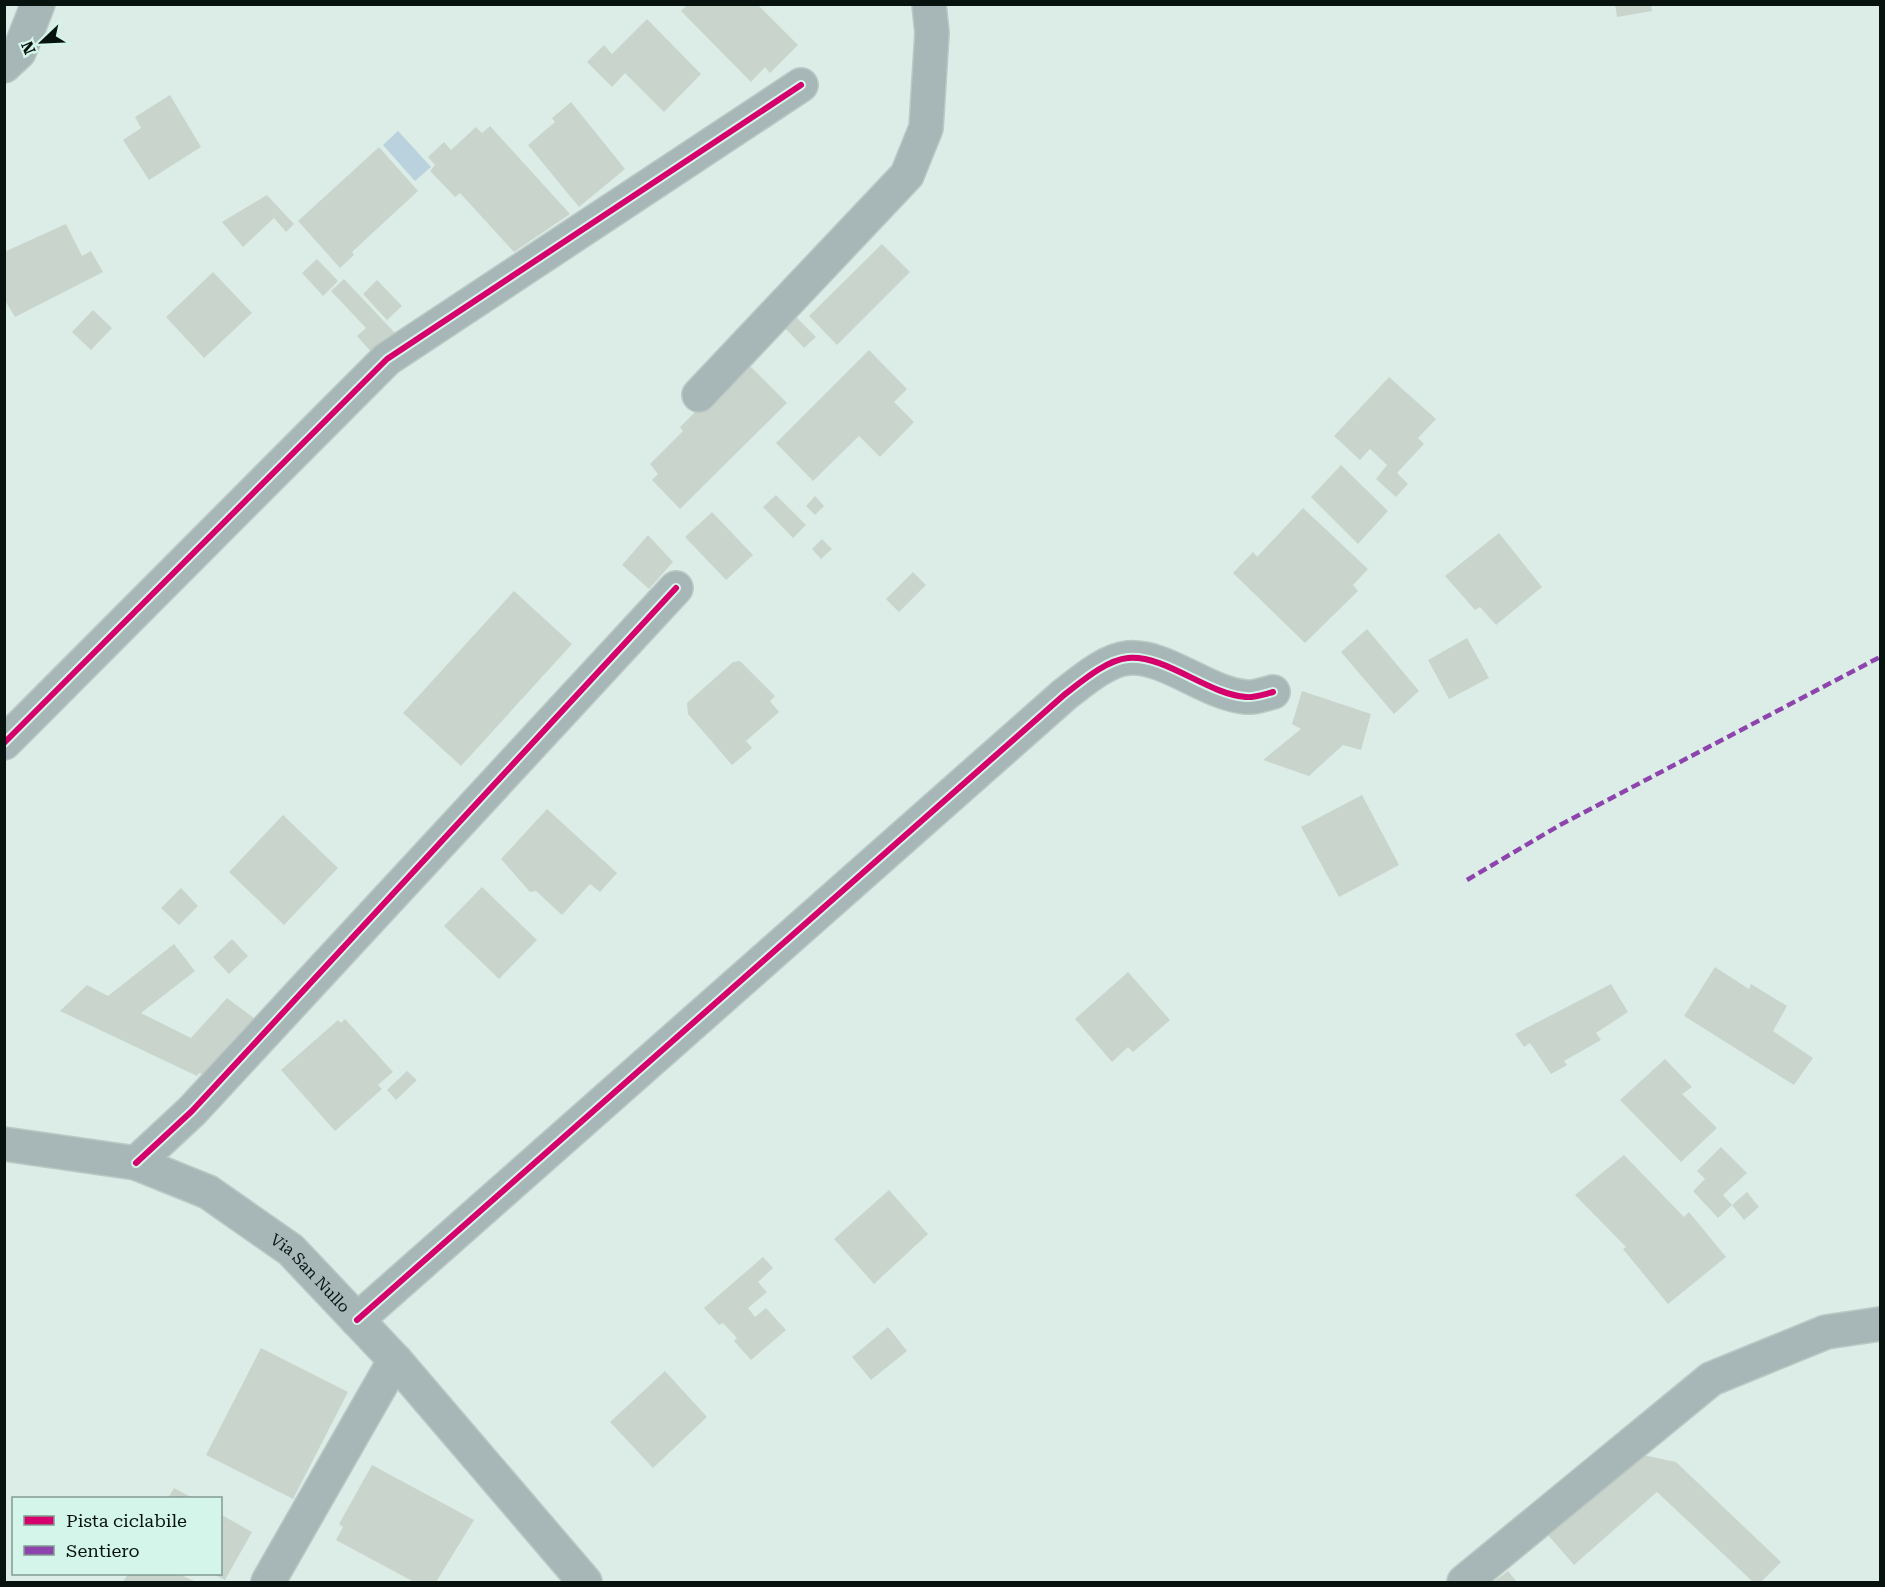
<svg xmlns="http://www.w3.org/2000/svg" width="1885" height="1587" viewBox="0 0 1885 1587" font-family="'Roboto Serif',serif">
<style>
.water{fill:#b9d2de}
.building{fill:#c9d4cd}
.lines{fill:none;stroke-linecap:round;stroke-linejoin:round}
.minor-casing{stroke:#bcc8c4;stroke-width:36}
.tertiary-casing{stroke:#bcc8c4;stroke-width:36}
.minor{stroke:#a7b7b7;stroke-width:33}
.tertiary{stroke:#a7b7b7;stroke-width:33}
.quiet{stroke:#8e44ad;stroke-width:4.5;stroke-dasharray:9 4.5;stroke-linecap:butt}
.cycleway-casing{stroke:#d4f5e9;stroke-width:10}
.cycleway{stroke:#d6006c;stroke-width:6}
.labels{text-anchor:middle;stroke-width:4.5;stroke-linejoin:round;paint-order:stroke}
.street-label{font-size:16px;fill:#08130f;stroke:#d4f5e9}
</style>
<rect width="100%" height="100%" fill="#dcede7"/>
<path class="water" d="M398,131L431,167L415,181L383,145Z"/>
<path class="building" d="M688,4H757L798,45L770,73L765,67L751,82L681,11Z
M1615,4H1651L1652,11L1617,17Z
M647,19L701,74L664,112L625,73L612,87L587,62L604,45L612,54Z
M170,95L201,147L149,180L123,140L141,128L135,117Z
M571,102L625,169L579,207L528,145L555,122L552,118Z
M490,126L570,214L514,252L460,193L455,197L430,171L435,165L428,157L444,142L451,150L476,127L482,133Z
M379,147L418,191L352,252L354,255L340,268L298,221Z
M267,195L294,224L286,232L274,218L243,247L222,222Z
M66,224L82,256L91,251L103,272L15,317L4,299V252Z
M882,244L910,272L837,345L809,316Z
M317,259L338,281L323,296L302,273Z
M213,272L252,313L204,358L166,317Z
M344,279L395,333L373,354L357,336L366,328L331,291Z
M377,280L402,306L387,320L363,294Z
M93,310L112,328L91,350L72,332Z
M794,315L816,337L804,348L783,326Z
M869,350L907,389L894,402L914,422L880,457L859,436L813,481L776,443Z
M746,362L787,403L680,509L652,480L658,474L650,464L683,431L680,427Z
M1389,377L1436,419L1418,438L1424,444L1397,473L1408,484L1396,497L1376,479L1387,465L1370,449L1360,460L1334,436Z
M1341,465L1388,511L1358,544L1311,497Z
M776,495L806,525L793,538L763,507Z
M815,496L824,506L815,515L806,506Z
M1303,508L1368,569L1353,585L1358,591L1305,643L1233,573L1253,552L1257,557Z
M712,512L753,555L726,580L685,537Z
M1499,533L1542,587L1496,625L1480,607L1475,610L1445,576Z
M648,535L673,562L649,589L622,565Z
M822,539L832,549L821,559L812,549Z
M913,572L926,585L899,612L886,599Z
M514,591L572,644L461,766L403,713Z
M1367,629L1419,691L1394,714L1341,652Z
M1467,638L1489,678L1449,699L1428,660Z
M740,661L775,696L770,701L779,712L746,741L752,748L732,765L688,714L687,703L733,662Z
M1302,691L1371,714L1361,750L1343,745L1309,776L1263,760L1301,729L1292,724Z
M1362,795L1399,865L1339,897L1301,827Z
M547,809L617,873L600,892L590,884L562,915L536,891L530,892L501,859Z
M283,815L338,868L284,925L229,872Z
M482,887L537,940L499,979L444,926Z
M181,888L198,906L179,925L161,908Z
M232,939L248,956L229,974L213,957Z
M174,944L195,971L141,1013L191,1038L227,998L262,1024L208,1076L199,1073L197,1076L60,1011L87,985L108,996Z
M1715,967L1749,989L1751,984L1787,1006L1773,1031L1813,1058L1794,1085L1684,1016Z
M1128,972L1170,1020L1133,1052L1128,1047L1112,1062L1075,1019Z
M1611,984L1628,1012L1596,1033L1601,1040L1564,1061L1567,1065L1551,1074L1530,1043L1524,1047L1515,1034Z
M345,1019L393,1072L378,1085L382,1089L335,1131L281,1070L338,1020L341,1023Z
M1665,1059L1692,1087L1682,1094L1717,1128L1681,1162L1620,1100Z
M407,1071L417,1080L396,1100L387,1090Z
M1721,1147L1747,1173L1723,1195L1732,1205L1718,1218L1693,1191L1705,1179L1697,1171Z
M1624,1155L1684,1217L1689,1212L1726,1257L1668,1304L1623,1249L1626,1247L1575,1195Z
M889,1190L928,1234L874,1284L834,1239Z
M1747,1192L1759,1207L1744,1220L1732,1205Z
M763,1257L773,1268L758,1282L767,1292L748,1308L755,1317L766,1308L786,1330L751,1360L734,1341L737,1338L723,1323L719,1325L704,1308Z
M888,1327L907,1351L871,1380L852,1357Z
M261,1348L348,1392L293,1499L206,1455Z
M665,1371L707,1417L653,1468L610,1422Z
M1638,1454L1676,1462L1781,1562L1761,1582H1753L1657,1492L1574,1565L1547,1534Z
M372,1465L474,1520L436,1582H414L336,1540L343,1527L339,1524Z
M174,1488L193,1498H168Z
M220,1514L252,1532L225,1580L213,1574H220Z
M1508,1571L1517,1582H1493Z
M128,1574H179L196,1582H123Z"/>
<g class="lines">
<defs>
<path id="minor" d="M4,66L19,52L38,4
M699,395L907,175L926,128L932,33L929,4
M4,743L387,359L801,85
M136,1163L192,1111L676,588
M357,1320L1064,695C1081,682 1106,660 1128,658C1166,655 1207,694 1246,697C1254,698 1265,694 1273,692
M268,1582L395,1360
M1464,1582L1711,1379L1826,1332L1880,1324"/>
<g id="tertiary">
<path id="s1" d="M4,1144L136,1163L208,1192L291,1250L395,1360L585,1582"/>
</g>
</defs>
<use href="#minor" class="minor-casing"/>
<use href="#tertiary" class="tertiary-casing"/>
<use href="#minor" class="minor"/>
<use href="#tertiary" class="tertiary"/>
<path class="quiet" d="M1467,880L1560,825L1880,657"/>
<defs>
<path id="cycleway" d="M4,743L387,359L801,85
M136,1163L192,1111L676,588
M357,1320L1064,695C1081,682 1106,660 1128,658C1166,655 1207,694 1246,697C1254,698 1265,694 1273,692"/>
</defs>
<use href="#cycleway" class="cycleway-casing"/>
<use href="#cycleway" class="cycleway"/>
</g>
<g class="labels">
<g class="street-label">
<text dy="6" stroke="none"><textPath href="#s1" startOffset="342">Via San Nullo</textPath></text>
</g>
</g>
<rect width="1885" height="1587" fill="none" stroke="#08130f" stroke-width="12"/>
<rect x="12" y="1497" width="210" height="78" fill="#d4f5e9" stroke="#829b92" stroke-width="1.5"/>
<rect x="24" y="1516" width="30" height="9" fill="#d6006c" stroke="#829b92" stroke-width="1.5"/>
<text x="66" y="1527" font-size="18" fill="#08130f">Pista ciclabile</text>
<rect x="24" y="1546" width="30" height="9" fill="#8e44ad" stroke="#829b92" stroke-width="1.5"/>
<text x="66" y="1557" font-size="18" fill="#08130f">Sentiero</text>
<g transform="translate(42 42) rotate(247)" stroke="#d4f5e9" stroke-width="4.5" paint-order="stroke">
<path d="M0-4.5L10 22L0 15L-10 22Z" fill="#08130f"/>
<text y="-9" font-size="16" font-weight="bold" text-anchor="middle" fill="#08130f">N</text>
</g>
</svg>
